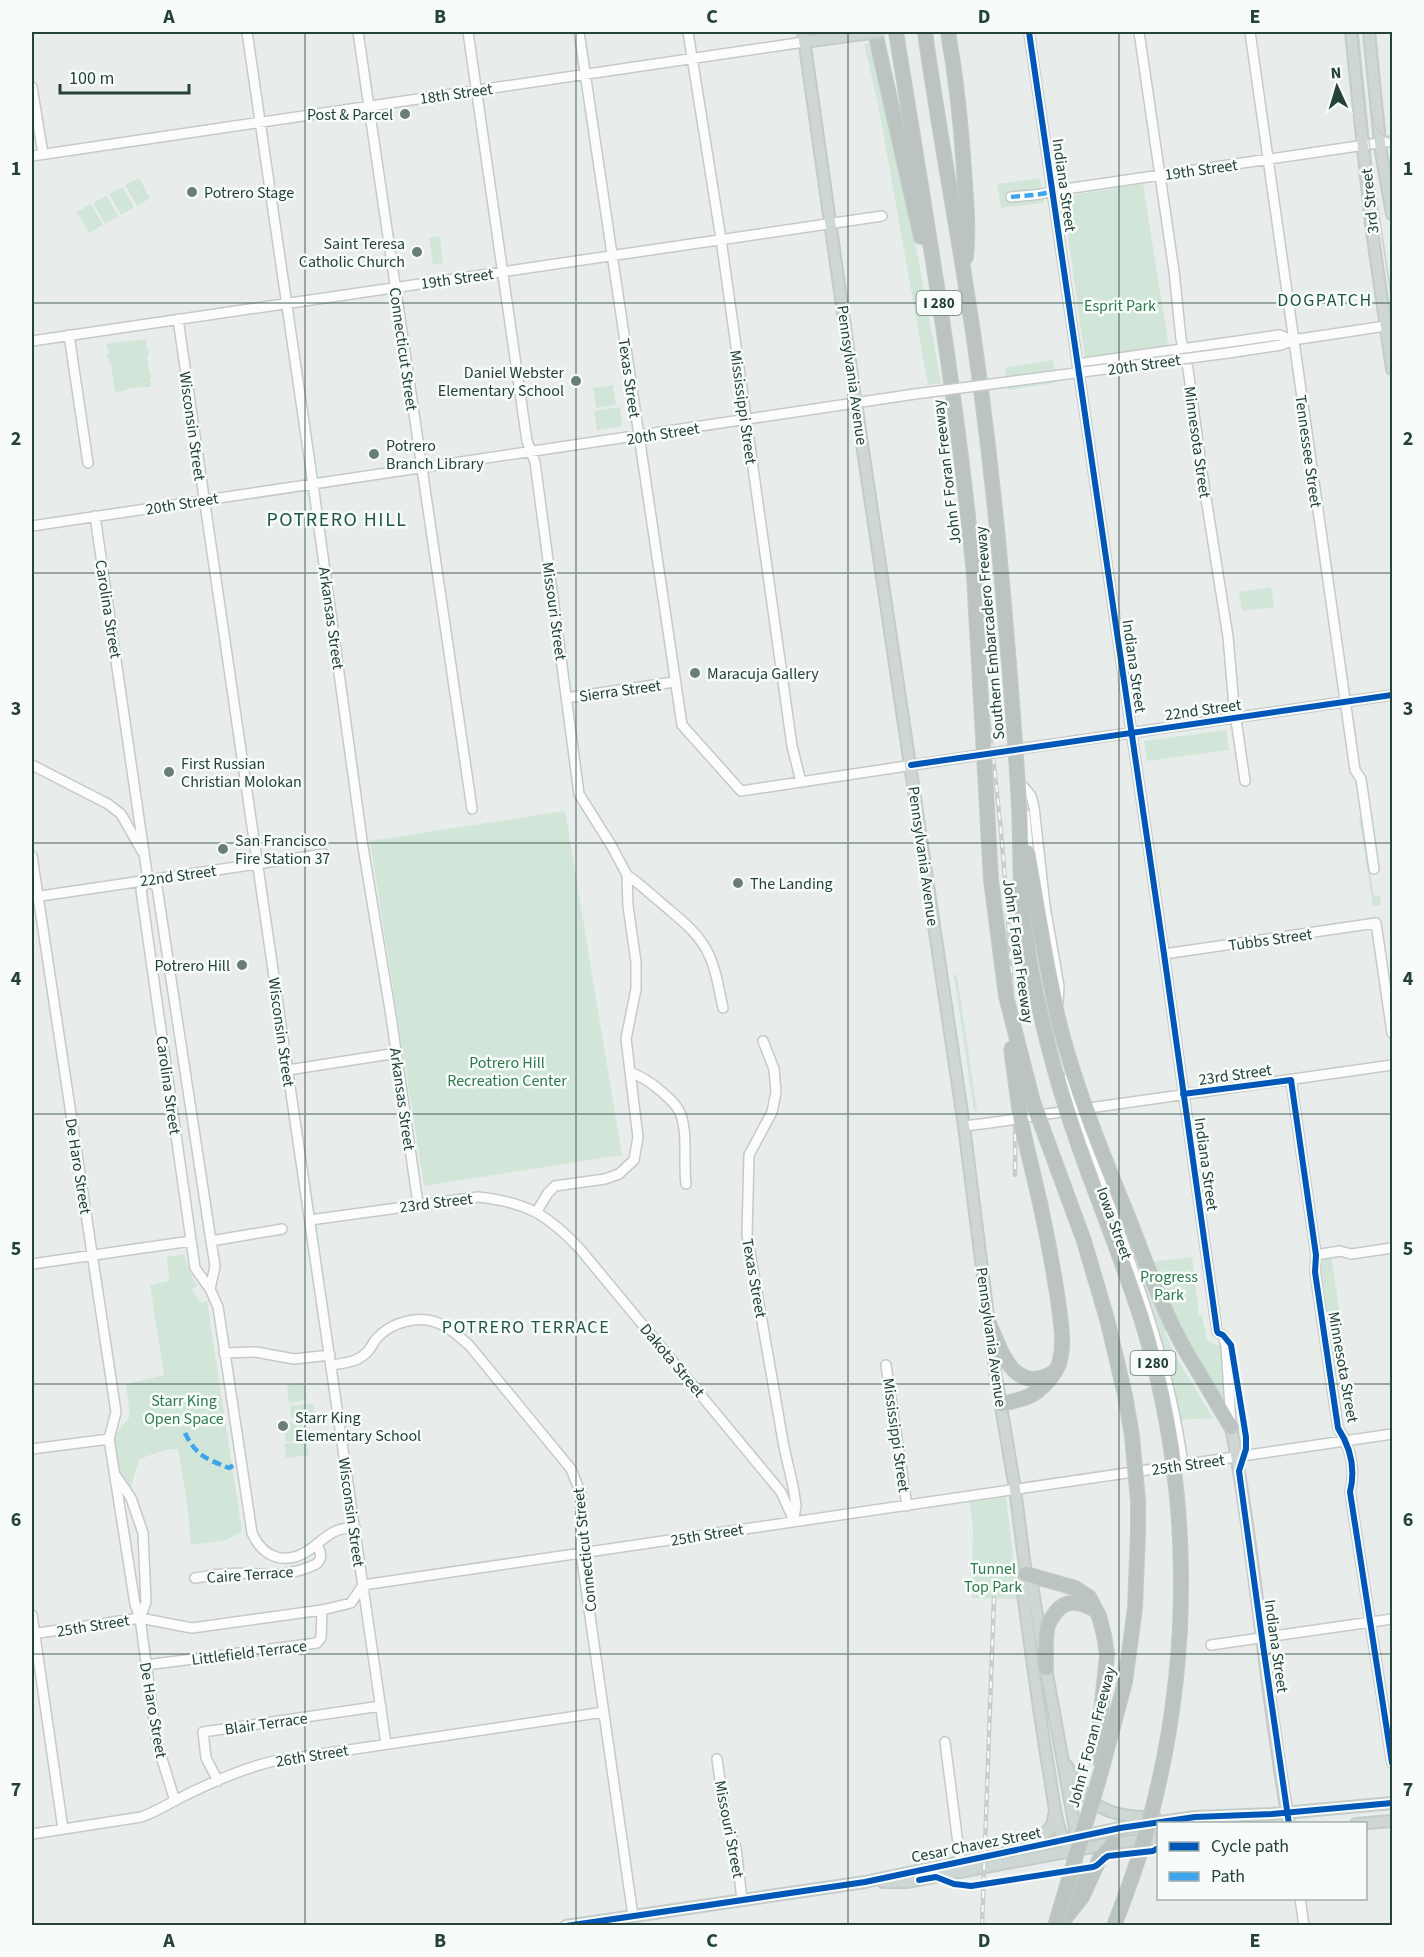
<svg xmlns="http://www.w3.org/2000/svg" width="1424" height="1957" viewBox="0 0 1424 1957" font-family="'Source Sans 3',sans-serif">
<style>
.green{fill:#d1e6d8}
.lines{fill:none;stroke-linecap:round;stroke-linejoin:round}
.minor-casing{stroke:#c5cac8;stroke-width:12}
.major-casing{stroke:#c3ccc9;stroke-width:14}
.highway-casing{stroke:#c3ccc9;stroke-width:16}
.minor{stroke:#fcfcfc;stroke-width:9}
.major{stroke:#cfd7d5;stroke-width:10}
.highway{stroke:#bcc4c2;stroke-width:14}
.tram{stroke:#c9cdcc;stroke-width:1.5}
.rail-casing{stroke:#c9cdcc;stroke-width:4.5}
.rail{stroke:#f7fbf9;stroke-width:2;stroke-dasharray:7;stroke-linecap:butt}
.minor-bridge-casing{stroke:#c5cac8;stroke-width:12;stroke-linecap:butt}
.major-bridge-casing{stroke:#c3ccc9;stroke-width:14;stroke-linecap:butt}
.highway-bridge-casing{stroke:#c3ccc9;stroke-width:16;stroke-linecap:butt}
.minor-bridge{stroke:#fcfcfc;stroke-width:9}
.major-bridge{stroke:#cfd7d5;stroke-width:10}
.highway-bridge{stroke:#bcc4c2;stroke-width:14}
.quiet{stroke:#3ea4ec;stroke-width:4.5;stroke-dasharray:9 4.5;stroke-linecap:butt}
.cycleway-casing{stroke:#f7fbf9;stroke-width:10}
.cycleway{stroke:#0057b8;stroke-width:6}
.grid{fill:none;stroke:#24423a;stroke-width:1.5;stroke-opacity:0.55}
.poi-dot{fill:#697e78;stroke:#f7fbf9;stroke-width:2}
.labels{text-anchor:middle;stroke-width:5;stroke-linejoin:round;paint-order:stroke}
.shield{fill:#f7fbf9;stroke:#637a73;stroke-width:1.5}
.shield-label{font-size:15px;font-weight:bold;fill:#24423a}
.street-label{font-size:16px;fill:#24423a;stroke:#f7fbf9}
.poi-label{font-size:16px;fill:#24423a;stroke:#f7fbf9;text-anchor:start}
.park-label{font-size:16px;fill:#2d7a4b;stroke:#f7fbf9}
.neighbourhood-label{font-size:18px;letter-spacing:1.5px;fill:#1f5548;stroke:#f7fbf9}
.quarter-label{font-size:20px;letter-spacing:1.5px;fill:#1f5548;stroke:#f7fbf9}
.neatline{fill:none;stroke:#24423a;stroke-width:2}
.grid-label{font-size:20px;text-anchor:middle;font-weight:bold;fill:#24423a}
</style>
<rect width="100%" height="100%" fill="#e8edeb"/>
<path class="green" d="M873,43L915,241L941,383L928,385L878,104L864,44Z
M139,178L150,198L137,206L125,185Z
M1040,178L1044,203L1001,208L997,184Z
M1143,184L1169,348L1085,358L1063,200L1066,196Z
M123,187L134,207L121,215L109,194Z
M107,196L118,216L105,224L93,203Z
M91,204L103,225L89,233L77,212Z
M440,236L443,263L433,265L429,238Z
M146,339L147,349L150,350L147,357L150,375H152L153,377L150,378L151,387L128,388L126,391L115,392L111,363L108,362V358H106V356L109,354L106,344Z
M1053,360L1056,383L1008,390L1005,368Z
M613,385L616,405L596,408L593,388Z
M620,407L622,426L597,430L594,411Z
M1271,587L1274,607L1242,611L1239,592Z
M1226,730L1229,750L1147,761L1144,741Z
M565,811L622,1155L424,1186L370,841Z
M1359,818H1362L1374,896L1380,895L1381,905L1373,906Z
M954,975H957L977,1111H974Z
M184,1254L190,1273L197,1286L192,1290L201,1303L207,1301L242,1531L227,1540L191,1545L187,1501L178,1449C165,1448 152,1455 139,1459L131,1487L119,1473L113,1438L130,1416L126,1384L164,1375L150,1285L169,1281L167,1257Z
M1331,1254L1348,1369L1334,1376L1317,1270L1319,1262L1325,1255Z
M1192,1257L1199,1315L1202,1316L1207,1340L1216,1345H1222L1224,1395L1222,1396L1217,1392L1177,1323L1165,1332L1173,1352L1213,1418L1176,1420L1134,1264Z
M304,1383L307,1400L289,1403L287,1385Z
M313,1403L315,1414L291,1418L290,1406Z
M302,1420L304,1440L286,1442L283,1423Z
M306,1441L309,1455L286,1458L284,1444Z
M1006,1497L1018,1599L972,1598L973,1529L970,1502Z"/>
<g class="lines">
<defs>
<path id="minor" d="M247,32L313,484L363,847L391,1016L418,1204
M358,32L472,809
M468,32L527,441L535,462L579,794L611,845L627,875L628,906L636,962V989L626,1039L638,1137L634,1160L619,1174L605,1179L555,1186L548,1193L537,1211
M579,32L682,725L741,791L966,757
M688,32L721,239L792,746L801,782
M1029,32L1164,954L1217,1331L1218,1333L1223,1335L1226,1346L1231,1424
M1139,32L1174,271L1181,339L1188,369L1203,479L1228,637L1234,706L1245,781
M1250,32L1355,770L1361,779L1374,869
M32,87L43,154
M32,156L804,42
M1011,197C1025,195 1039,196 1052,191L1392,141
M178,319L386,1744
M69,335L88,463
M32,341L882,216
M1228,353L1281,345L1293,340L1392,325
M1077,364L1279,335L1293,340
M95,516L148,880L157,887L211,1241L215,1266L210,1289
M32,526L915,394
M566,698L674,682
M1012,750L1392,695
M32,765L108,804L121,814L142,851
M1023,786L1031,796L1034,807L1045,906L1059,986L1058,1002
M1025,814L1029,857
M32,856L116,1412L109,1439L135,1604L140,1618L157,1743L175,1801
M627,875C639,883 648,892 659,901C677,917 699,932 709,955C717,971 719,991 723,1008
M148,880L141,890L195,1268L210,1289L218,1307L252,1533C263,1558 286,1566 309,1550C318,1544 326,1535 336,1531C342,1528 349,1528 355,1527
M34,897L324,854
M1164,954L1376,923L1392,1033
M763,1041L774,1069L776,1092L772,1112L749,1155L747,1235L784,1447L793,1486L796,1505L794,1519
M288,1070L397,1053
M630,1072C643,1077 652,1083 662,1092C667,1097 674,1102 678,1109C689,1126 683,1163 686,1184
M1069,1077L1076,1110C1116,1227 1167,1342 1183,1465
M1291,1080L1316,1255L1315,1272L1338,1428C1351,1448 1356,1468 1350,1492L1392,1763
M1026,1117L1392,1065
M964,1126L989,1123
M310,1220L478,1197C526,1202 547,1214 580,1249L781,1492L794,1521
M211,1241L282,1229
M1316,1255L1340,1251L1351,1254L1392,1248
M32,1264L191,1241
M224,1353L256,1352L294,1359L330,1355
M331,1365C346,1363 359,1362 369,1350C372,1346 374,1341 377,1338C392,1322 418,1315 438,1323C450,1327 459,1337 469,1345L571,1469L581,1494V1553L633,1916
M886,1365L907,1506
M32,1449L109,1439
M116,1476L131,1498L143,1533L146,1602L140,1618
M195,1578C205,1577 214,1574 223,1574C253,1571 277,1579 307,1568C311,1566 317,1565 319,1561C323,1556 319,1549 317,1544
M32,1615L63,1829
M32,1634L140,1618L192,1628L322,1610L351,1603L363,1585L1392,1434
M1211,1645L1392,1619
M146,1665L317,1643L321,1638L322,1610
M945,1742L961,1867
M717,1759L726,1822L736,1848L742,1900
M218,1781L206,1758L203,1732L381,1706
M32,1834L141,1817C153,1813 163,1807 174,1801C205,1785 240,1769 274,1761L604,1712
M1300,1898L1304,1926"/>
<path id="major" d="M803,32L854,390L964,1126L995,1371L1015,1489L1026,1574L1032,1585L1042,1645
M1351,32L1371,224L1392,369
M1369,32L1381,152L1392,214
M804,42L863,34
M1231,1427C1256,1558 1265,1692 1289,1824
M1026,1574L1022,1586C1031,1650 1039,1714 1050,1778C1053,1795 1056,1831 1067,1844
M1045,1663L1075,1828L1076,1837L1074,1845
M1067,1766C1085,1808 1112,1818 1155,1817
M1356,1824L1392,1821
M1023,1846C1036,1838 1054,1833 1054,1815
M883,1882H907L1113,1843L1158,1838
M566,1926L865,1882L1120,1828L1195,1817L1272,1814L1392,1803"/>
<path id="highway" d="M875,32L921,237
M896,32C925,212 957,393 974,575
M925,32C936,112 951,193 964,274C980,372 992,471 1001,571
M948,32C956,77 961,123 964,169C966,199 969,228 966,257
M989,1323C1001,1351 1014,1396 1054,1372
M1184,1348L1231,1427
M1001,1404C1014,1401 1028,1399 1039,1390C1048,1383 1058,1370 1060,1360C1065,1341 1060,1318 1058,1300C1053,1267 1047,1235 1040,1203
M1026,1574L1075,1588L1089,1597L1099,1616L1104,1635L1107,1655L1100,1722L1101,1763
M1046,1668C1046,1655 1045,1641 1047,1629C1048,1622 1052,1617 1056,1612C1067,1598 1081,1602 1095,1610
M1073,1903L1077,1879L1074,1860
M1059,1926L1082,1897L1100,1858L1113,1843"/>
</defs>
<use href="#minor" class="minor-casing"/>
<use href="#major" class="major-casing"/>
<use href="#highway" class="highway-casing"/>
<use href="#minor" class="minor"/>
<use href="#major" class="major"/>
<use href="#highway" class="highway"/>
<path class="tram" d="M1358,32L1371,161L1392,302
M1371,114C1374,127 1379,136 1392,139"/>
<defs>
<path id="rail" d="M978,646C1005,822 1017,997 1015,1175
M982,1926L994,1598"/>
</defs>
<use href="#rail" class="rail-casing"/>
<use href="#rail" class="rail"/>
<defs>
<path id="minor-bridge" d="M915,394L1228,353
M966,757L1012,750
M989,1123L1024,1118"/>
<path id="major-bridge" d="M863,34L881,32"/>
<path id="highway-bridge" d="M1001,571C1008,650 1015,728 1019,807C1021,846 1019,886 1024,925C1027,948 1031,971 1036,994C1047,1044 1060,1093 1077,1141C1098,1201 1122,1259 1141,1318C1193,1485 1194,1665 1146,1833C1137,1865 1126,1895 1114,1926
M974,575L991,880L1006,996L1033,1102L1084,1241L1107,1319L1125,1395L1132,1436L1138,1501V1532L1135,1608L1125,1682L1101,1772L1055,1926
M1027,852C1038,911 1046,972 1061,1030C1078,1095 1104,1157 1129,1219C1146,1262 1161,1307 1184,1348
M1011,1048L1021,1122L1040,1203"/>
</defs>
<use href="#minor-bridge" class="minor-bridge-casing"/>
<use href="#major-bridge" class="major-bridge-casing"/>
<use href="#highway-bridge" class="highway-bridge-casing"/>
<use href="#minor-bridge" class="minor-bridge"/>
<use href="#major-bridge" class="major-bridge"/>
<use href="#highway-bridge" class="highway-bridge"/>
<path class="quiet" d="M1011,197C1025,195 1039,196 1052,191
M185,1433C196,1456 207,1459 229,1468L234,1465"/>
<defs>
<path id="cycleway" d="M1029,32L1164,954L1217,1331L1218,1333L1223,1335L1231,1345L1246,1437V1449L1239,1471L1262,1638L1289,1824
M911,765L1392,695
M1183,1094L1291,1080L1316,1255L1315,1272L1338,1428C1351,1448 1356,1468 1350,1492L1392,1763
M919,1880L936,1877L954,1884L971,1886L1093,1867C1099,1866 1102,1859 1108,1856L1153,1851L1158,1848
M566,1926L865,1882L1120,1828L1195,1817L1272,1814L1392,1803"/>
</defs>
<use href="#cycleway" class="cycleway-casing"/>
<use href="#cycleway" class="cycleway"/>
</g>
<path class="grid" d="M305,32V1926M576,32V1926M848,32V1926M1119,32V1926M32,303H1392M32,573H1392M32,843H1392M32,1114H1392M32,1384H1392M32,1654H1392"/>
<g class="poi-dot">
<circle cx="405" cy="114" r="6"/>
<circle cx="192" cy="192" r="6"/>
<circle cx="417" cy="252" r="6"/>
<circle cx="576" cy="381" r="6"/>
<circle cx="374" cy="454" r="6"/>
<circle cx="695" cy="673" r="6"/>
<circle cx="169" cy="772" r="6"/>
<circle cx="223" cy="849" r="6"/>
<circle cx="738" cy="883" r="6"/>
<circle cx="242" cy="965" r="6"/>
<circle cx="283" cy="1426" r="6"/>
</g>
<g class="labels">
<g class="shield">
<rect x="916.5" y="291" width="45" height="24" rx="4.5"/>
<rect x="1130.5" y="1351" width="45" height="24" rx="4.5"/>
</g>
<g class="shield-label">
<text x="939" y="308">I 280</text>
<text x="1153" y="1368">I 280</text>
</g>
<g class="street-label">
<text transform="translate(456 93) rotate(-8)" y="6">18th Street</text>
<text transform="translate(1201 169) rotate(-8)" y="6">19th Street</text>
<text transform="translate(1065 185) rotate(82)" y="6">Indiana Street</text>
<text transform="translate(1369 201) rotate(-96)" y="6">3rd Street</text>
<text transform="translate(457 278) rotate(-8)" y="6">19th Street</text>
<text transform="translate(404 349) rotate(82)" y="6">Connecticut Street</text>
<text transform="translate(1144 364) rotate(-8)" y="6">20th Street</text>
<text transform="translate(853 375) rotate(82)" y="6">Pennsylvania Avenue</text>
<text transform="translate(630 378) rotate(82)" y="6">Texas Street</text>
<text transform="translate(744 407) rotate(82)" y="6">Mississippi Street</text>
<text transform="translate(193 426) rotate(82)" y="6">Wisconsin Street</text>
<text transform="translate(663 433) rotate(-9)" y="6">20th Street</text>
<text transform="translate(1198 442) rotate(82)" y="6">Minnesota Street</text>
<text transform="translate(1309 451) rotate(82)" y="6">Tennessee Street</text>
<text transform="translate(946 472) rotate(-97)" y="6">John F Foran Freeway</text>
<text transform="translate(182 503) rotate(-9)" y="6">20th Street</text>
<text transform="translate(109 609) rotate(81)" y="6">Carolina Street</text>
<text transform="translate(555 611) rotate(82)" y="6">Missouri Street</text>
<text transform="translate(332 618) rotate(82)" y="6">Arkansas Street</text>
<text transform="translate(989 633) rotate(-95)" y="6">Southern Embarcadero Freeway</text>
<text transform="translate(1135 666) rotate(82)" y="6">Indiana Street</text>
<text transform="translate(620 690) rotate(-8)" y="6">Sierra Street</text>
<text transform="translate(1203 709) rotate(-8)" y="6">22nd Street</text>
<text transform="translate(924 856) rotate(82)" y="6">Pennsylvania Avenue</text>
<text transform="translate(178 875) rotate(-8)" y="6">22nd Street</text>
<text transform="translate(1270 939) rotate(-8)" y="6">Tubbs Street</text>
<text transform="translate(1019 951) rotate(82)" y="6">John F Foran Freeway</text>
<text transform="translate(282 1032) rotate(82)" y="6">Wisconsin Street</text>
<text transform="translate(1235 1074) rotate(-8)" y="6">23rd Street</text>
<text transform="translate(169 1085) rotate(82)" y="6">Carolina Street</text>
<text transform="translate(403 1099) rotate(82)" y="6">Arkansas Street</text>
<text transform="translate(1207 1164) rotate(82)" y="6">Indiana Street</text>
<text transform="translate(79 1166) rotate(81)" y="6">De Haro Street</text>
<text transform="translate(436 1202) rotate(-7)" y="6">23rd Street</text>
<text transform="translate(1115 1223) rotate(70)" y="6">Iowa Street</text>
<text transform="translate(755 1278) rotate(80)" y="6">Texas Street</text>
<text transform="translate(992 1337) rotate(82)" y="6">Pennsylvania Avenue</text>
<text transform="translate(673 1360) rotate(50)" y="6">Dakota Street</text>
<text transform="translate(1344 1367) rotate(80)" y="6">Minnesota Street</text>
<text transform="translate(897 1435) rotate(82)" y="6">Mississippi Street</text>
<text transform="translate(1188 1464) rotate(-8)" y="6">25th Street</text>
<text transform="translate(352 1512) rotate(82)" y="6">Wisconsin Street</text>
<text transform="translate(707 1534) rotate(-9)" y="6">25th Street</text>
<text transform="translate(584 1550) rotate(-96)" y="6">Connecticut Street</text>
<text transform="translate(250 1574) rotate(-4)" y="6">Caire Terrace</text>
<text transform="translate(93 1625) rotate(-9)" y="6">25th Street</text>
<text transform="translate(1277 1646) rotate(82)" y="6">Indiana Street</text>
<text transform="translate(249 1652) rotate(-7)" y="6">Littlefield Terrace</text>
<text transform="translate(154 1710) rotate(80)" y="6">De Haro Street</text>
<text transform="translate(266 1723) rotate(-8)" y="6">Blair Terrace</text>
<text transform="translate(1091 1737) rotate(-75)" y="6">John F Foran Freeway</text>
<text transform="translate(312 1755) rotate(-9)" y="6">26th Street</text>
<text transform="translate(730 1829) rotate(79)" y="6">Missouri Street</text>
<text transform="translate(976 1844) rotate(-11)" y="6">Cesar Chavez Street</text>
</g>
<g class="poi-label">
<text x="393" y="120" text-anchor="end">Post &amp; Parcel</text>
<text x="204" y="198">Potrero Stage</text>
<text x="405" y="249" text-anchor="end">Saint Teresa<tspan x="405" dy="18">Catholic Church</tspan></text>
<text x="564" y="378" text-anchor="end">Daniel Webster<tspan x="564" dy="18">Elementary School</tspan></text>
<text x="386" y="451">Potrero<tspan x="386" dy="18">Branch Library</tspan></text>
<text x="707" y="679">Maracuja Gallery</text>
<text x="181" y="769">First Russian<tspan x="181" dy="18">Christian Molokan</tspan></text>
<text x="235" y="846">San Francisco<tspan x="235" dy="18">Fire Station 37</tspan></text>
<text x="750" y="889">The Landing</text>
<text x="230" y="971" text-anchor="end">Potrero Hill</text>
<text x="295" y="1423">Starr King<tspan x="295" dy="18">Elementary School</tspan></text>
</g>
<g class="park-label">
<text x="1120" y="311">Esprit Park</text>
<text x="507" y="1068">Potrero Hill<tspan x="507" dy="18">Recreation Center</tspan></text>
<text x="1169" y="1282">Progress<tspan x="1169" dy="18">Park</tspan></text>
<text x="184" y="1406">Starr King<tspan x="184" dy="18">Open Space</tspan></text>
<text x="993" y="1574">Tunnel<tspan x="993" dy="18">Top Park</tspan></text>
</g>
<g class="neighbourhood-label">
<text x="1325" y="306">DOGPATCH</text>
<text x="526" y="1333">POTRERO TERRACE</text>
</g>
<g class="quarter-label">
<text x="337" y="526">POTRERO HILL</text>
</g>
</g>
<rect width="1424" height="1957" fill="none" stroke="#f7fbf9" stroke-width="66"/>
<rect x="1157" y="1822" width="210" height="78" fill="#f7fbf9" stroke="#a3b1ad" stroke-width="1.5"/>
<rect x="1169" y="1842" width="30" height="9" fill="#0057b8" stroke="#a3b1ad" stroke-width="1.5"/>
<text x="1211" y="1852" font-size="18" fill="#24423a">Cycle path</text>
<rect x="1169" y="1872" width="30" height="9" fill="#3ea4ec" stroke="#a3b1ad" stroke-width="1.5"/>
<text x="1211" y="1882" font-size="18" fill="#24423a">Path</text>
<g transform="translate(1337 87) rotate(356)" stroke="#f7fbf9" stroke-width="4.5" paint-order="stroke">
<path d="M0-4.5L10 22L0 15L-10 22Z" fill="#24423a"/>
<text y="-9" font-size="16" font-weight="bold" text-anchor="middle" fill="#24423a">N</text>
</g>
<path d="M60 84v9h129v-9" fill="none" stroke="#24423a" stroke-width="3"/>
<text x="69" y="84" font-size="18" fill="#24423a" stroke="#f7fbf9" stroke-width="4.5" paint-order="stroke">100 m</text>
<rect x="33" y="33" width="1358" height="1891" class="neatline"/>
<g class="grid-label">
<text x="169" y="23">A</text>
<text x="440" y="23">B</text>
<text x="712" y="23">C</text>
<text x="984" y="23">D</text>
<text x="1255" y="23">E</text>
<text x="16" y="175">1</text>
<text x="1408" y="175">1</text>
<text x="16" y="445">2</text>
<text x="1408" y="445">2</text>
<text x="16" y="715">3</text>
<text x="1408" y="715">3</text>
<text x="16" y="985">4</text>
<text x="1408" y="985">4</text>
<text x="16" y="1255">5</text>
<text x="1408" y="1255">5</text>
<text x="16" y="1526">6</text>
<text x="1408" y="1526">6</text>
<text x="16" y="1796">7</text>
<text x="1408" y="1796">7</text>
<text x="169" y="1947">A</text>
<text x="440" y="1947">B</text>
<text x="712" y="1947">C</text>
<text x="984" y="1947">D</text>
<text x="1255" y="1947">E</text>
</g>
</svg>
